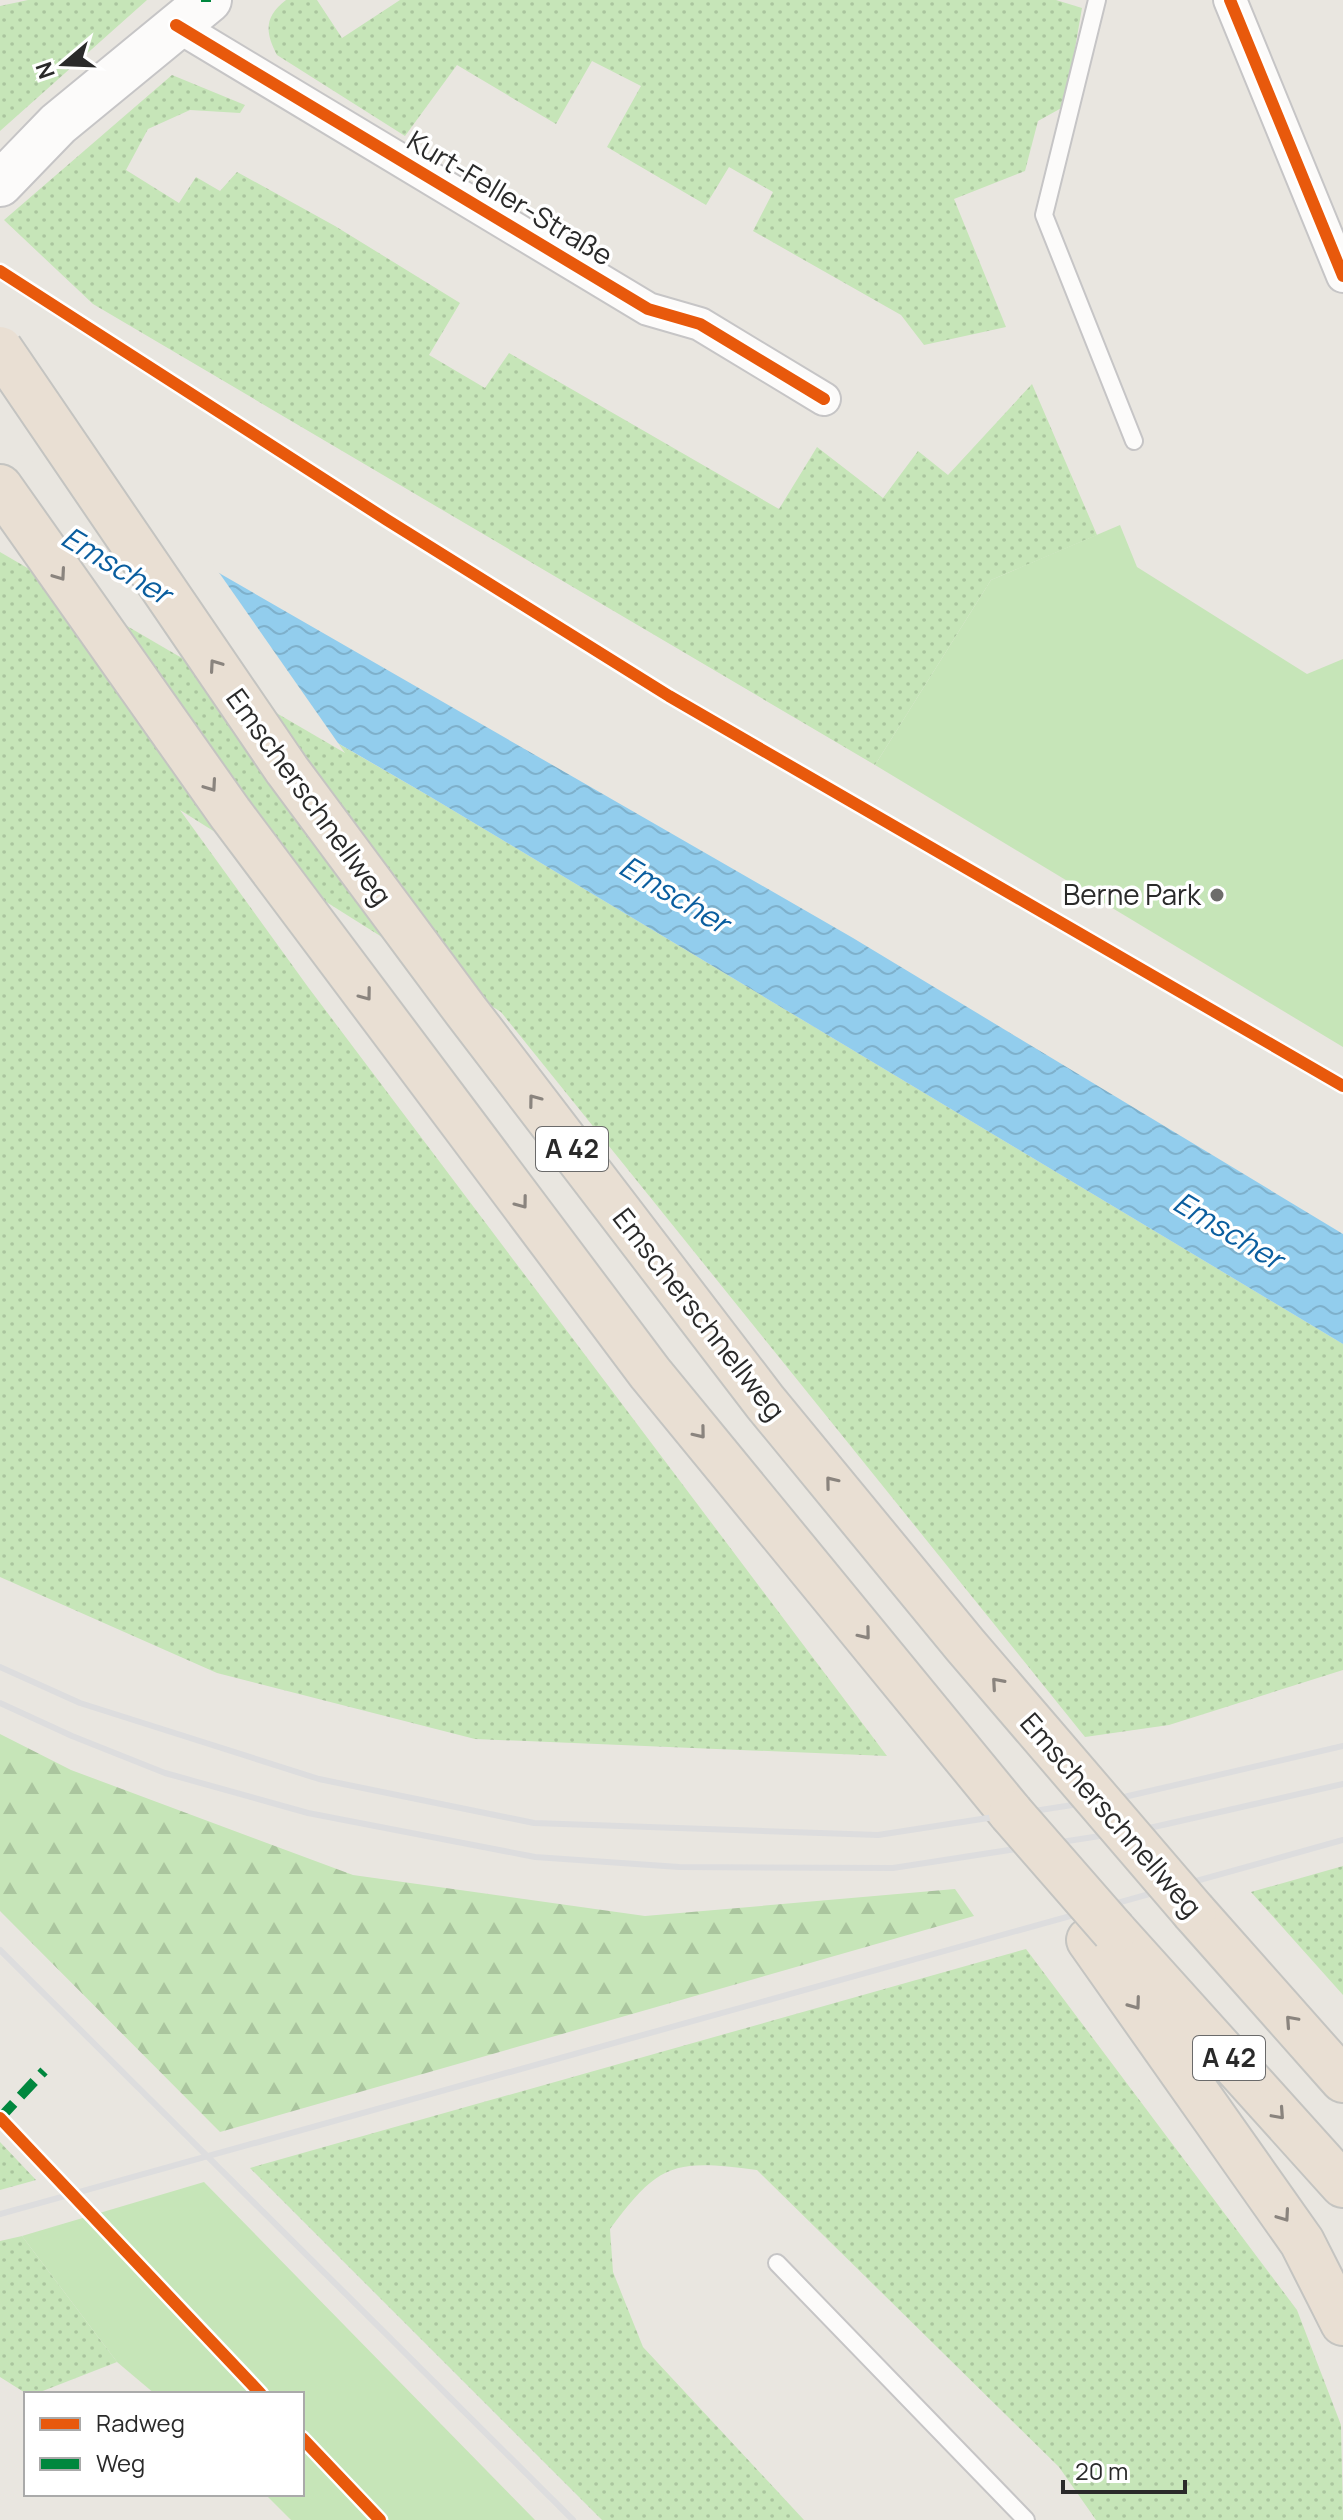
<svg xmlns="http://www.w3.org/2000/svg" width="1343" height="2520" viewBox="0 0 1343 2520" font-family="Manrope,sans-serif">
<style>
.grass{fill:url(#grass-dots)}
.forest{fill:url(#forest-firs)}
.park{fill:#c6e5b8}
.water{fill:url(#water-waves)}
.pier{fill:#e9e6e0}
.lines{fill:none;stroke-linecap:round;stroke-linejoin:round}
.lane-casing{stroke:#c6c5c6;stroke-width:20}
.street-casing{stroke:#c6c5c6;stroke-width:36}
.secondary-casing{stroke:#c6c5c6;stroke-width:48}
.highway-casing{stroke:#c4c4c1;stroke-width:48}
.lane{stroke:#fcfbfa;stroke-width:16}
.street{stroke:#fcfbfa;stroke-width:32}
.secondary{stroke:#fcfbfa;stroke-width:44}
.highway{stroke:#e9dfd3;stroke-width:44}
.rail{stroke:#ddddde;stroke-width:6}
.highway-bridge-casing{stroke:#c4c4c1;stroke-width:48;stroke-linecap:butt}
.highway-bridge{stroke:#e9dfd3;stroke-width:44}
.quiet{stroke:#00873e;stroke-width:10;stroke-dasharray:20 10;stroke-linecap:butt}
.cycleway-casing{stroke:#fff;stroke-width:17}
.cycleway{stroke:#e8590c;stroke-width:12}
.oneway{stroke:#8a847e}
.poi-dot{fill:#6d6c6a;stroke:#fff;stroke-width:3}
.labels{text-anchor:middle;stroke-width:7;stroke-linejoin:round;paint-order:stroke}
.shield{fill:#fff;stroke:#6a6a6a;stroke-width:2}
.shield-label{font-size:26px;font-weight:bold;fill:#2a2a2a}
.street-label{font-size:28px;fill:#2a2a2a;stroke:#fff}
.poi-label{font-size:28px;fill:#2a2a2a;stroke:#fff;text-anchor:end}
.water-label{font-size:30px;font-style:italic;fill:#0a5e9f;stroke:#fff}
</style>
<defs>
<pattern id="grass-dots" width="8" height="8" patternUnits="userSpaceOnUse" patternTransform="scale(2)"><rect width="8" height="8" fill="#c6e5b8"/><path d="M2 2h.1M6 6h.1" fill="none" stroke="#aac59e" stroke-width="1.8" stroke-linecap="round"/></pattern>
<pattern id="forest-firs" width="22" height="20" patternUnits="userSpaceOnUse" patternTransform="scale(2)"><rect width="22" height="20" fill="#c6e5b8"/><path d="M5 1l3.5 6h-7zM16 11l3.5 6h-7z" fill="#aac59e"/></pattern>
<pattern id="water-waves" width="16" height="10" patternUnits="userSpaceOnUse" patternTransform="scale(2)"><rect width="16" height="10" fill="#92cded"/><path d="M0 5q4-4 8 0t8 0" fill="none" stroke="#7eb0cb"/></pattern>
</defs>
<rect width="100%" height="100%" fill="#e9e6e0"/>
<path class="grass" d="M28,0H147L0,131V6Z
M286,0H317L342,38L400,0H1056L1082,8L1065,106L1038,121L1025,171L954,199L1006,327L924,345L901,315L753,231L773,192L729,167L706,205L607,147L641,86L592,61L556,124L457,65L405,136L277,55C265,32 264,17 286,0Z
M172,75L245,105L240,113L190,110L148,129L126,170L179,203L196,177L220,191L237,172L335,226L460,303L429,355L485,388L509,353L779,509L817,447L883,498L918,451L948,475L1032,384L1097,535L991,580L875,765L93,304L4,220Z
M0,548L429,796L1343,1344V1670L1169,1725L1085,1737L501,1012L180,810L308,987L887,1756L475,1739L217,1673L0,1577Z
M1343,1866V1995L1251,1892Z
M1026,1949L1297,2310L1341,2425L1343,2520H1096L1059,2467L757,2170C675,2159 659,2162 610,2229L613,2272L643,2347L804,2520H602L250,2168Z
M0,2142L36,2180L0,2190Z
M22,2236L117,2362L35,2394H27L0,2377V2241Z"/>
<path class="forest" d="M0,1734L71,1770L353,1875L645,1916L955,1889L974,1916L220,2132L0,1911Z"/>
<path class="park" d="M1120,525L1137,567L1307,674L1343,659V1047L875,765L991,580Z
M204,2182L535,2520H291L265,2494H302V2394H155L117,2362L22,2236Z"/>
<path class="water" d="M0,447L853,938L1343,1234V1344L429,796L0,547Z"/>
<path class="pier" d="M0,443L213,564L345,753L0,552Z"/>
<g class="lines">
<defs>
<path id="lane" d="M1097,0L1044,215L1134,441
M777,2263L1026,2520"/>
<path id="street" d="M1230,0L1343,276
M176,25L648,309L700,324L824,399"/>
<path id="secondary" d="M0,184L58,124L209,0"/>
<path id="highway" d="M0,487L230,813L650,1373L1011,1813
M1194,1912L1343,2080
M1114,1931L1343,2185
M1089,1940L1302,2242L1343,2323"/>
</defs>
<use href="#lane" class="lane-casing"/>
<use href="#street" class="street-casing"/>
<use href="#secondary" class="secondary-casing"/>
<use href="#highway" class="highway-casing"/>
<use href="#lane" class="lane"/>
<use href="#street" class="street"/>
<use href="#secondary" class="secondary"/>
<use href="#highway" class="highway"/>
<path class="rail" d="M0,1667L80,1703L319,1779L534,1823L878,1835L1124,1797L1343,1746
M0,1703L72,1736L165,1773L308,1813L535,1857L679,1867L893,1868L1145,1829L1343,1784
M0,1950L573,2520
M0,2214L1343,1840"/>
<defs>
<path id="highway-bridge" d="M0,349L287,770L466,1011L765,1402L965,1645L1194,1912
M1011,1813L1114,1931"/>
</defs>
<use href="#highway-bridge" class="highway-bridge-casing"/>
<use href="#highway-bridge" class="highway-bridge"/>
<path class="quiet" d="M206,0V2
M0,2118L44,2071"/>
<defs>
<path id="cycleway" d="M1230,0L1343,276
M176,25L648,309L700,324L824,399
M0,271L387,520L669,696L1343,1086
M0,2118L261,2394
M302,2438L380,2520"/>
</defs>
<use href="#cycleway" class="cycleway-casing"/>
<use href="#cycleway" class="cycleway"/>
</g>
<defs><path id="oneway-chevron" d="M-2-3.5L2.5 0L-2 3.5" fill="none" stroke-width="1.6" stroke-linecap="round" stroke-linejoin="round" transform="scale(2)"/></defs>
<g class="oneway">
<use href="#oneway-chevron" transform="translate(60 575) rotate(55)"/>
<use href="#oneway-chevron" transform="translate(215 665) rotate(-125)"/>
<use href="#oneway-chevron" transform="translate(211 786) rotate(55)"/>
<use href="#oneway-chevron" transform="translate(366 995) rotate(53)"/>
<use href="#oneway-chevron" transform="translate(534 1100) rotate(-127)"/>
<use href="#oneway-chevron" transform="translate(522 1203) rotate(53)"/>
<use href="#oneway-chevron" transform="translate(700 1433) rotate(51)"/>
<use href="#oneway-chevron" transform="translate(831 1482) rotate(-129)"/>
<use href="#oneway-chevron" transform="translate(865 1634) rotate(51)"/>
<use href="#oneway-chevron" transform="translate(997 1683) rotate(-131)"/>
<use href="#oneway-chevron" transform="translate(1135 2004) rotate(54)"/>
<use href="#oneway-chevron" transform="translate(1291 2021) rotate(-132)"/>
<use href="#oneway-chevron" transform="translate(1279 2114) rotate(48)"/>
<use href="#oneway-chevron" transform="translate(1284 2216) rotate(55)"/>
</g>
<circle class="poi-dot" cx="1217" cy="895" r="8"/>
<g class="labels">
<g class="shield">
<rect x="536" y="1127" width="72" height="44" rx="6"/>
<rect x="1193" y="2036" width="72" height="44" rx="6"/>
</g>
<g class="shield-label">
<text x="572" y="1158">A 42</text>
<text x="1229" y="2067">A 42</text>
</g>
<g class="street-label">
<text transform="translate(510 198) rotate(31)" y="10">Kurt-Feller-Straße</text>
<text transform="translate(309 797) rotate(54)" y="10">Emscherschnellweg</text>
<text transform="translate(699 1314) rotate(52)" y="10">Emscherschnellweg</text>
<text transform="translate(1111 1815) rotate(49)" y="10">Emscherschnellweg</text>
</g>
<g class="poi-label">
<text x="1201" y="905">Berne Park</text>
</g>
<g class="water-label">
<text transform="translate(116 566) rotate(31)" y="10">Emscher</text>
<text transform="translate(674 895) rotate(31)" y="10">Emscher</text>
<text transform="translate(1228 1231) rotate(31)" y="10">Emscher</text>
</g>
</g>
<rect x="24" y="2392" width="280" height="104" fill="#ffffff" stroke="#aaaaaa" stroke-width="2"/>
<rect x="40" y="2418" width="40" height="12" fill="#e8590c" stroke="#aaaaaa" stroke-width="2"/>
<text x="96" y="2432" font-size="24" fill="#2a2a2a">Radweg</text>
<rect x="40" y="2458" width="40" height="12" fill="#00873e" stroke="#aaaaaa" stroke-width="2"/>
<text x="96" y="2472" font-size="24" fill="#2a2a2a">Weg</text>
<g transform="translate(64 64) rotate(251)" stroke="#ffffff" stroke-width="6" paint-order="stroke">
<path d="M0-6L14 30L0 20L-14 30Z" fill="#2a2a2a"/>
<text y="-12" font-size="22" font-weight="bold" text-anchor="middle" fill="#2a2a2a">N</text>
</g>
<path d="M1063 2480v12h122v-12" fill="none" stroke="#2a2a2a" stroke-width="4"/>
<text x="1075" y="2480" font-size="24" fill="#2a2a2a" stroke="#ffffff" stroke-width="6" paint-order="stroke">20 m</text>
</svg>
